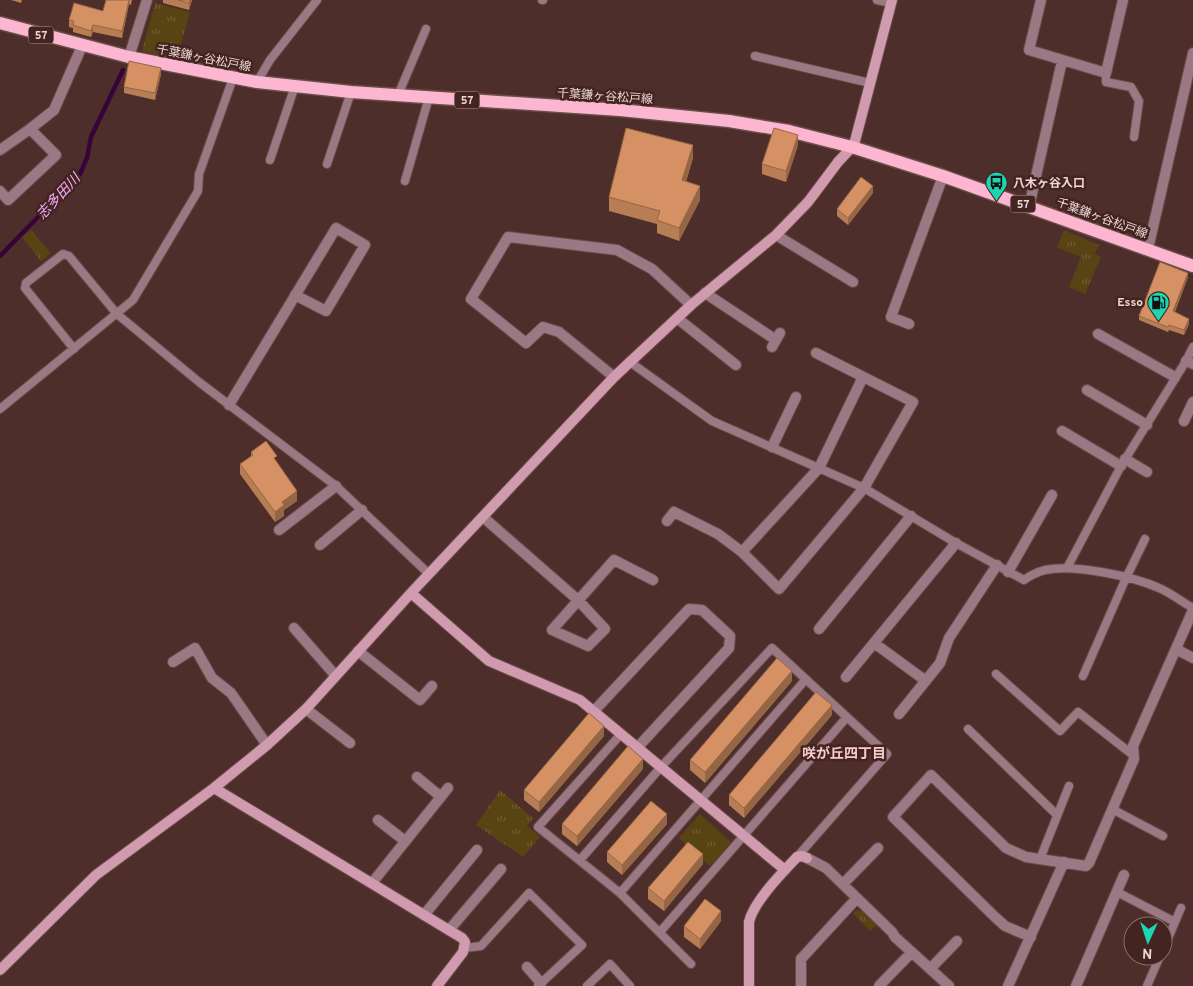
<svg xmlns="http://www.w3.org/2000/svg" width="1193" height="986" viewBox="0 0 1193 986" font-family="Overpass,'Noto Sans JP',sans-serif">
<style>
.park{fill:url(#park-tufts)}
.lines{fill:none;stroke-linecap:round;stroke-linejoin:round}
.stream{stroke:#350539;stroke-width:4.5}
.lane-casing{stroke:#6a4c4a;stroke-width:10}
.street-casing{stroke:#6a4c4a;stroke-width:12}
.secondary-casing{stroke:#6a4c4a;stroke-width:12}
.primary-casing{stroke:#6a4c4a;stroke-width:15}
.lane{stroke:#9a7884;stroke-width:8}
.street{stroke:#9a7884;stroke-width:10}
.secondary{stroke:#d19baf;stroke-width:10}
.primary{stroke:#fcb6d0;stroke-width:12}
.wall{fill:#b77d55}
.shaded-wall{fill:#956645}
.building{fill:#d59163;stroke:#956645}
.labels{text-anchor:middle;stroke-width:5;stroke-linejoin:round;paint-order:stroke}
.shield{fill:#432421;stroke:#b9a19f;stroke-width:1}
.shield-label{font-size:11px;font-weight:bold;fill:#ecd7d5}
.street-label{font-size:12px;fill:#ecd7d5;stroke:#432421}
.poi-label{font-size:12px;font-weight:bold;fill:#ecd7d5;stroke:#432421;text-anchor:start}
.water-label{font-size:14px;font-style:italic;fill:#f6acfb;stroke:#432421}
.neighbourhood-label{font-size:14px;font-weight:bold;fill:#f4cbc7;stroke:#432421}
</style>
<defs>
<pattern id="park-tufts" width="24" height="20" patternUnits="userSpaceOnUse" patternTransform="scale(1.25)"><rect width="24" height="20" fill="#584313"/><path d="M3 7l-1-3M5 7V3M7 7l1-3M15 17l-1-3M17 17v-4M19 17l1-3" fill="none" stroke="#705d34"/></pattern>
</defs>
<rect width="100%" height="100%" fill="#4e2e2b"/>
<path class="park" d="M155,3L190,12L177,58L142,51Z
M31,230L51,253L41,261L22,237Z
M1064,230L1099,245L1095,254L1101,257L1085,294L1069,287L1081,257L1057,247Z
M500,790L533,818L527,826L540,837L523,857L476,825Z
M700,814L731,842L710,866L679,838Z
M857,910L865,912L877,925L870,931L853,913Z"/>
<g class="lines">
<path class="stream" d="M0,256L80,174L87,158L91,137L123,70"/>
<defs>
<path id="lane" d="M542,0H543
M877,0L891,3
M755,56L870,83
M1106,73V82L1131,87L1139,101L1134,137
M257,82L270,60L317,0
M398,95L426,29
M270,160L295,86
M327,164L351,92
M405,181L429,97
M74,349L25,288L26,283L63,254L69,256L117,314L199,382L336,486L429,574
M630,362L712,421L864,488L956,543L1024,580C1031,575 1037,572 1045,570C1074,564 1132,576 1159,588C1171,593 1182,602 1193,608
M0,409L133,300L198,191L199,174L233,78
M1067,568L1121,466L1186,361L1193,347
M996,674L1060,731L1078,712L1133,755
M1083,676L1126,578L1145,539
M968,729L1057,815
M621,734L538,827L620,893L691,964
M1112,809L1163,836
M1040,859L1069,786
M580,860L661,767L772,648L887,754L797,857
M1117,892L1175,922
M620,893L806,679
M660,932L847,717
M465,948L481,946L529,893L582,945L538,986
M1163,950L1181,908
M587,986L610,964L630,986
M1147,986L1160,956"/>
<path id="street" d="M1041,0L1029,50L1106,73L1123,0
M129,57L147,0
M0,150L30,129L54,110L82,46
M0,191L8,200L56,155L30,129
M1029,207L1062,61
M776,235L853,282
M1148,249L1193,53
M705,293L776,340
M677,318L736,365
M909,324L891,317L943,176
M1098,334L1175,377
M772,347L780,333
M1186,361L1193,364
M614,377L559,332L543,327L526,343L471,299L508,237L617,250L652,269L691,305
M1087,390L1147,425
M229,405L336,228L365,245L326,311L295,295
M1184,421L1193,402
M1062,431L1121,466
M772,447L796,397
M1125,459L1147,472
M483,517L578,600L605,629L588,646L552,630L614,560L653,580
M667,521L674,512L718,534L742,552L779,589L864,488L913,402L816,353
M279,530L336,486
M320,545L362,510
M742,552L819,468L863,377
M1008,572L1052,495
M294,628L335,675
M819,629L911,516
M874,643L926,681
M1176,649L1193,658
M358,651L420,700L432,686
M173,662L195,648L212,678L231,693L267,745
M846,677L956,543
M306,709L350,743
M594,711L689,609L702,610L730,636L729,648L637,748
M899,714L940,663L949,638L997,565
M417,777L441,797
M378,820L405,841
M807,858L826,868L892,932L895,937L949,986
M372,883L448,788
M843,884L878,848
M424,915L477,850
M449,930L501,869
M1031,937L1005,926L995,917L893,817L931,775L1006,848L1026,857L1086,866L1089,863L1134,759L1133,746L1193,610
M527,967L541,983
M930,969L957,941
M801,986V959L857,898
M879,986L912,952
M1008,986L1064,862
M1076,986L1124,875"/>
<path id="secondary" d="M411,593L489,661L580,700L785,870
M214,788L462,938L465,942L463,952L437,986
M0,970L96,875L214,788L267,745L306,709L411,593L614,377L691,305L776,235L808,202L838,162L852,147L855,141L892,0
M749,986V922C754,901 782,873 797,857L802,856L807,858"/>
<path id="primary" d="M0,23L129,57L257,82L351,92L620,110L729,121L789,131L852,147L943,176L1193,266"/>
</defs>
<use href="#lane" class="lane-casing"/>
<use href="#street" class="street-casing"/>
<use href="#secondary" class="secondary-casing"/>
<use href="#primary" class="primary-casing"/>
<use href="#lane" class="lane"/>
<use href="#street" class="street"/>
<use href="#secondary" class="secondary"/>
<use href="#primary" class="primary"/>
</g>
<path class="wall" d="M11,0H22L21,3Z
M106,0H132L131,5L129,4L122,38L93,32L91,37L73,32V28L69,27V20L103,11Z
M163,0H192L189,10L163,3Z
M161,74L155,100L124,93V87Z
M798,145L786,182L762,174V164Z
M693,158L686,182L700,200L679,241L657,233V224L609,211V197Z
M873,193L848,225L837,216V209Z
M1188,277L1175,312L1189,324L1184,335L1169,330L1168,332L1139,320V316Z
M251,452L277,462L297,501L284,510V516L275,522L240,474V464L251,456Z
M792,681L705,783L690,770V760Z
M832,715L744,818L729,805V795Z
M604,736L539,812L524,800V790Z
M643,769L577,846L562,834V824Z
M667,824L622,875L607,862V852Z
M703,864L664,911L648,899V888Z
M721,921L700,949L684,937V926Z"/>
<path class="shaded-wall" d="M129,0V4L122,38V31Z
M190,0H192L189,10V3Z
M93,25V32L91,37V31Z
M161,68V74L155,100V93Z
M798,135V145L786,182V171Z
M693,145V158L682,194V180Z
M700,186V200L679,241V228Z
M873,186V193L848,225V218Z
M1188,273V277L1173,316V311Z
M1189,319V324L1184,335V330Z
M297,491V501L284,510V516L275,522V512L282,502Z
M792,671V681L705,783V772Z
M832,705V715L744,818V808Z
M604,726V736L539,812V802Z
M643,759V769L577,846V836Z
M667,814V824L622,875V865Z
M703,854V864L664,911V901Z
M721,911V921L700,949V939Z"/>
<path class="building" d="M106,0H129L122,31L93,25L91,31L73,25L74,21L69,20L74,3L103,11Z
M178,0H190L189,3Z
M129,61L161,68L155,93L124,87Z
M626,128L693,145L682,180L700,186L679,228L657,220L660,211L609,197Z
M774,128L798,135L786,171L762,164Z
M861,177L873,186L848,218L837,209Z
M1160,262L1188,273L1173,311L1189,319L1184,330L1169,325L1168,327L1139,316Z
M266,441L277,456L274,458L297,491L282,502L284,505L275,512L240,464L253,455L251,452Z
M777,658L792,671L705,772L690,760Z
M816,692L832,705L744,808L729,795Z
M589,713L604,726L539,802L524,790Z
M628,746L643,759L577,836L562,824Z
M651,801L667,814L622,865L607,852Z
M688,842L703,854L664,901L648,888Z
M705,899L721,911L700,939L684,926Z"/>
<defs>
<symbol id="bus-pin" viewBox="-11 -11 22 30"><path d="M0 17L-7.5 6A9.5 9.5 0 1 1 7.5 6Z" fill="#1cd5b1" stroke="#432421"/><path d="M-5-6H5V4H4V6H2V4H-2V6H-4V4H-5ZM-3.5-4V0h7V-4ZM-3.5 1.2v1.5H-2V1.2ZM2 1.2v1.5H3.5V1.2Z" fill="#111"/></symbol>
<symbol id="fuel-pin" viewBox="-11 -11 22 30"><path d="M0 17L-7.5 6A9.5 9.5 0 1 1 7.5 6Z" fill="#1cd5b1" stroke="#432421"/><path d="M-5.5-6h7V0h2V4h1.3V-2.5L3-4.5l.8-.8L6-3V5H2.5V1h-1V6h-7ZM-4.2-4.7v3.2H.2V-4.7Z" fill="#111"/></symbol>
</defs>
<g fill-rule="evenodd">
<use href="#bus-pin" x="984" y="170" width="25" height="34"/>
<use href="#fuel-pin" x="1146" y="290" width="25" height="34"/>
</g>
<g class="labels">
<g class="shield">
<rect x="28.5" y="26.5" width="25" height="17" rx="4"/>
<rect x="454.5" y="91.5" width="25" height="17" rx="4"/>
<rect x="1010.5" y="195.5" width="25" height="17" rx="4"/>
</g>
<g class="shield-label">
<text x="41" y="39">57</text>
<text x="467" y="104">57</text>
<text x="1023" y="208">57</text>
</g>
<g class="street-label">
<text transform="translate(204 58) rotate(11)" y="4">千葉鎌ヶ谷松戸線</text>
<text transform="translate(605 96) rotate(4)" y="4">千葉鎌ヶ谷松戸線</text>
<text transform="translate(1102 218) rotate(20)" y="4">千葉鎌ヶ谷松戸線</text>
</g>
<g class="poi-label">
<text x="1013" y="187">八木ヶ谷入口</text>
<text x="1143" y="306" text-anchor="end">Esso</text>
</g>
<g class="water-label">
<text transform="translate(58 196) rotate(-47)" y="5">志多田川</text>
</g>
<g class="neighbourhood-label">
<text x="844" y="758">咲が丘四丁目</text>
</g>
</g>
<g transform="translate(1148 941) rotate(183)"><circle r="24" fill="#432421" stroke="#876c69"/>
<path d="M0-4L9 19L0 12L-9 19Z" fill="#1cd5b1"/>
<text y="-8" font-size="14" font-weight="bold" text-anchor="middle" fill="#ecd7d5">N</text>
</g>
</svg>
